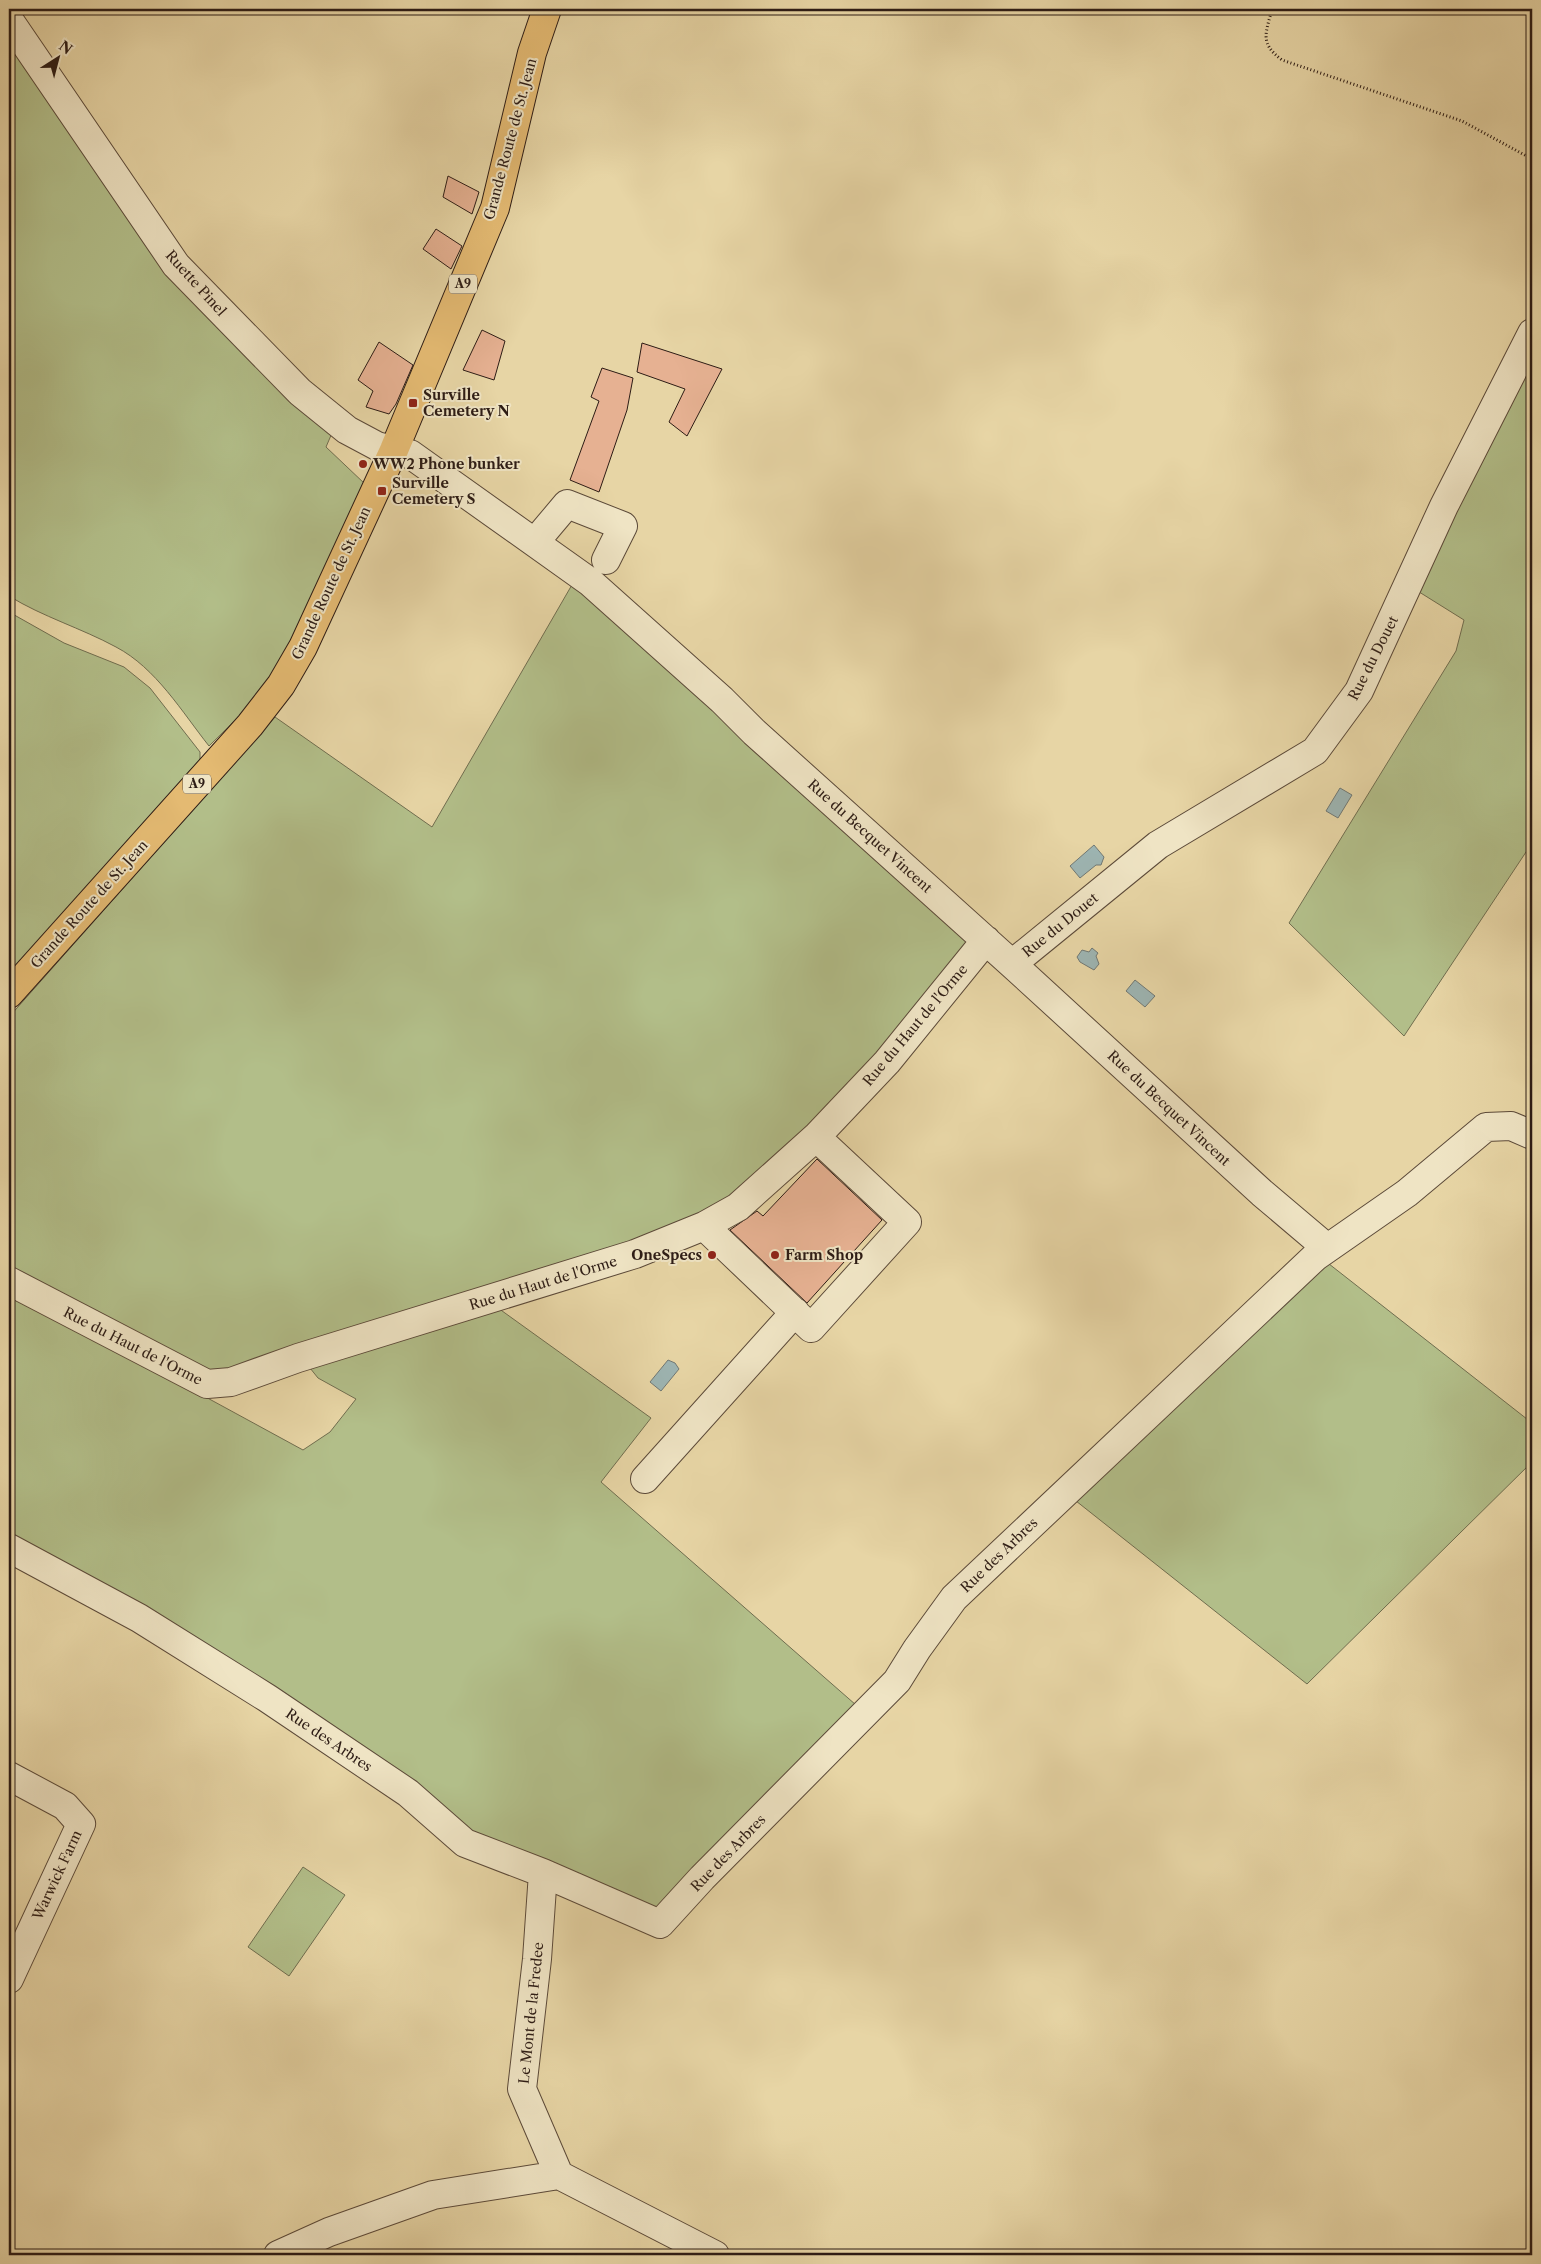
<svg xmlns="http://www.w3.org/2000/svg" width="1541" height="2264" viewBox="0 0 1541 2264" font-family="'Libre Caslon Text',serif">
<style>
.green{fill:#b2be89;stroke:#706d4f}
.water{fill:#9db5b3;stroke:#707874}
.building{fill:#e6b192;stroke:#2d1c15}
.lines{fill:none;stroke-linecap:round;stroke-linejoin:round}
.minor-casing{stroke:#5c4a39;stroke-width:30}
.major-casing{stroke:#2d1c15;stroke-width:30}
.path{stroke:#2d1c15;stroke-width:3;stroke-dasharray:1 2.5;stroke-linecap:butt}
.minor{stroke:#efe4c4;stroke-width:28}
.major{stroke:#e4ba72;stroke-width:28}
.poi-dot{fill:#8f2418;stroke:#efe4c4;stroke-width:2}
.labels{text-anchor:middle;stroke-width:4;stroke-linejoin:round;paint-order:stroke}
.shield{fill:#efe4c4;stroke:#67584a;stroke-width:1}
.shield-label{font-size:12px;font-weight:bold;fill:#2d1c15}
.street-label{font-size:14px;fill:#2d1c15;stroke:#efe4c4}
.poi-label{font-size:14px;font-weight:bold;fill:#2d1c15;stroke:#efe4c4;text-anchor:start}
</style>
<rect width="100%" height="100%" fill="#e7d5a5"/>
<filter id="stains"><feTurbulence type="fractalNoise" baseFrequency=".004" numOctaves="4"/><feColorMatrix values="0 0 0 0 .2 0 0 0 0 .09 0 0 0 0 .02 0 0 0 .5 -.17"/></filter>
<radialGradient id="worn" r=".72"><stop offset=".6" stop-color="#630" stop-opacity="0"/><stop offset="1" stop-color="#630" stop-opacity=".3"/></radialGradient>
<path class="green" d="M9,33L58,106L332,433L326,447L365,484L296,639L263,693L209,746C182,712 156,668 116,647C81,628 43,617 9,596Z
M1532,355V843L1404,1036L1289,923L1456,651L1464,620L1416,590Z
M573,583L971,939L902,1037L739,1194L691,1222L226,1374L193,1370L9,1273V1017L275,717L432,827Z
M9,612L64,643L124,667L150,688L200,752V763L9,977Z
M1324,1260L1532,1423V1462L1307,1684L1071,1497Z
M9,1290L303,1450L330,1432L356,1399L318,1378L306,1363L498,1308L651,1418L601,1482L856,1705L658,1910L507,1853L9,1540Z
M303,1867L345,1895L289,1976L248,1947Z"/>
<path class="water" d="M1340,788L1352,795L1338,818L1326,811Z
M1094,845L1104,857L1101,865H1096L1080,878L1070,866Z
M1092,948L1098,953L1096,956L1099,964L1094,970L1080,962L1077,957L1082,950L1089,952Z
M1135,980L1155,996L1145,1007L1126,991Z
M668,1360L675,1363L679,1369L661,1391L650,1382Z"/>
<path class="building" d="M448,176L479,192L472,214L443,197Z
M436,229L462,246L451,269L423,249Z
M482,330L505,341L494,380L463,370Z
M379,342L413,365L396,404L389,414L366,407L373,391L358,380Z
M642,343L722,369L687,436L669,422L685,389L637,372Z
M602,368L633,378L627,410L599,492L570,480L599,401L591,397Z
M817,1159L882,1220L807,1303L730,1230L757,1211L763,1216Z"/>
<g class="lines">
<defs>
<path id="minor" d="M9,20L176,265L300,392L347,430L377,446L410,454L590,582L722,700L754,732L1012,964L1262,1193L1327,1248
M535,542L567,504L623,526L606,560
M1012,964L1158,845L1315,751L1359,691L1444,506L1532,333
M704,1226L811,1328L907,1222L816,1137
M9,1281L207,1384L231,1382L298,1358L635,1254L704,1226L738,1207L816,1137L887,1062L986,940
M645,1479L795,1312
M9,1548L139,1618L267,1698L408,1793L465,1843L543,1873L660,1924L702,1878L897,1681L917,1649L954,1598L1315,1257L1407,1193L1486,1127L1511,1126L1532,1135
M9,1776L65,1806L81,1824L9,1979
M543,1873L537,1959L522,2089L559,2175
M278,2255L329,2232L433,2195L559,2175L715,2255"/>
<path id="major" d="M9,994L250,725L281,685L303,647L394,450L495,208L532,53L547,9"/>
</defs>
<use href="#minor" class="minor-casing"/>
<use href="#major" class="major-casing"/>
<path class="path" d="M1272,9C1266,33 1259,43 1282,60L1462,121L1532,159"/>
<use href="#minor" class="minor"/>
<use href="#major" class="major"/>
</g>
<g class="poi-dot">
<rect x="408" y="398" width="10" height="10" rx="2.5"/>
<circle cx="363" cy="464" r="5"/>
<rect x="377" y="486" width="10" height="10" rx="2.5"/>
<circle cx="712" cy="1255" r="5"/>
<circle cx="775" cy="1255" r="5"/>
</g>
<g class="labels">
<g class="shield">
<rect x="449" y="274.5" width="28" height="19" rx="4"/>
<rect x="183" y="774.5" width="28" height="19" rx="4"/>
</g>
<g class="shield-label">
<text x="463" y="288">A9</text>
<text x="197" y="788">A9</text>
</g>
<g class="street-label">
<text transform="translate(510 139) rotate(-75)" y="5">Grande Route de St. Jean</text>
<text transform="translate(196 283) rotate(48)" y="5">Ruette Pinel</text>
<text transform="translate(331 583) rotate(-65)" y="5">Grande Route de St. Jean</text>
<text transform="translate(1373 658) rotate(-63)" y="5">Rue du Douet</text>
<text transform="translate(870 836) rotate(42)" y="5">Rue du Becquet Vincent</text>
<text transform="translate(89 904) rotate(-48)" y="5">Grande Route de St. Jean</text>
<text transform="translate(1060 925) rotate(-39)" y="5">Rue du Douet</text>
<text transform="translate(915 1025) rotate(-50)" y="5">Rue du Haut de l'Orme</text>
<text transform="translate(1169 1108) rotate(43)" y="5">Rue du Becquet Vincent</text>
<text transform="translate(543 1283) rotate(-17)" y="5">Rue du Haut de l'Orme</text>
<text transform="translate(133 1346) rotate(27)" y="5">Rue du Haut de l'Orme</text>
<text transform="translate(999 1555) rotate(-44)" y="5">Rue des Arbres</text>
<text transform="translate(329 1740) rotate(34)" y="5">Rue des Arbres</text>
<text transform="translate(728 1853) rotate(-46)" y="5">Rue des Arbres</text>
<text transform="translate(57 1875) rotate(-65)" y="5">Warwick Farm</text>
<text transform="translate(531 2013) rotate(-84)" y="5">Le Mont de la Fredee</text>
</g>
<g class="poi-label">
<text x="423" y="400">Surville<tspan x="423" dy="16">Cemetery N</tspan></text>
<text x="373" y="469">WW2 Phone bunker</text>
<text x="392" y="488">Surville<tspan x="392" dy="16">Cemetery S</tspan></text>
<text x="702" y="1260" text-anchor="end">OneSpecs</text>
<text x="785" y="1260">Farm Shop</text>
</g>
</g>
<rect width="1541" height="2264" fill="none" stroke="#e7d5a5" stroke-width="30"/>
<rect x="10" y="10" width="1521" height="2244" fill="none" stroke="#2d1c15" stroke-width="2.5"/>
<rect x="15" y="15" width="1511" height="2234" fill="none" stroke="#2d1c15"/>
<g transform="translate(58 58) rotate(36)" stroke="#efe4c4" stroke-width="4" paint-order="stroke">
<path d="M0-4L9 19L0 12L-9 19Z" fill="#2d1c15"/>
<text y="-8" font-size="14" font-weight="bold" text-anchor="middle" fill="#2d1c15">N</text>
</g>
<rect width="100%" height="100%" filter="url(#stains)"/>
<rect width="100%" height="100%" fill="url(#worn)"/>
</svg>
